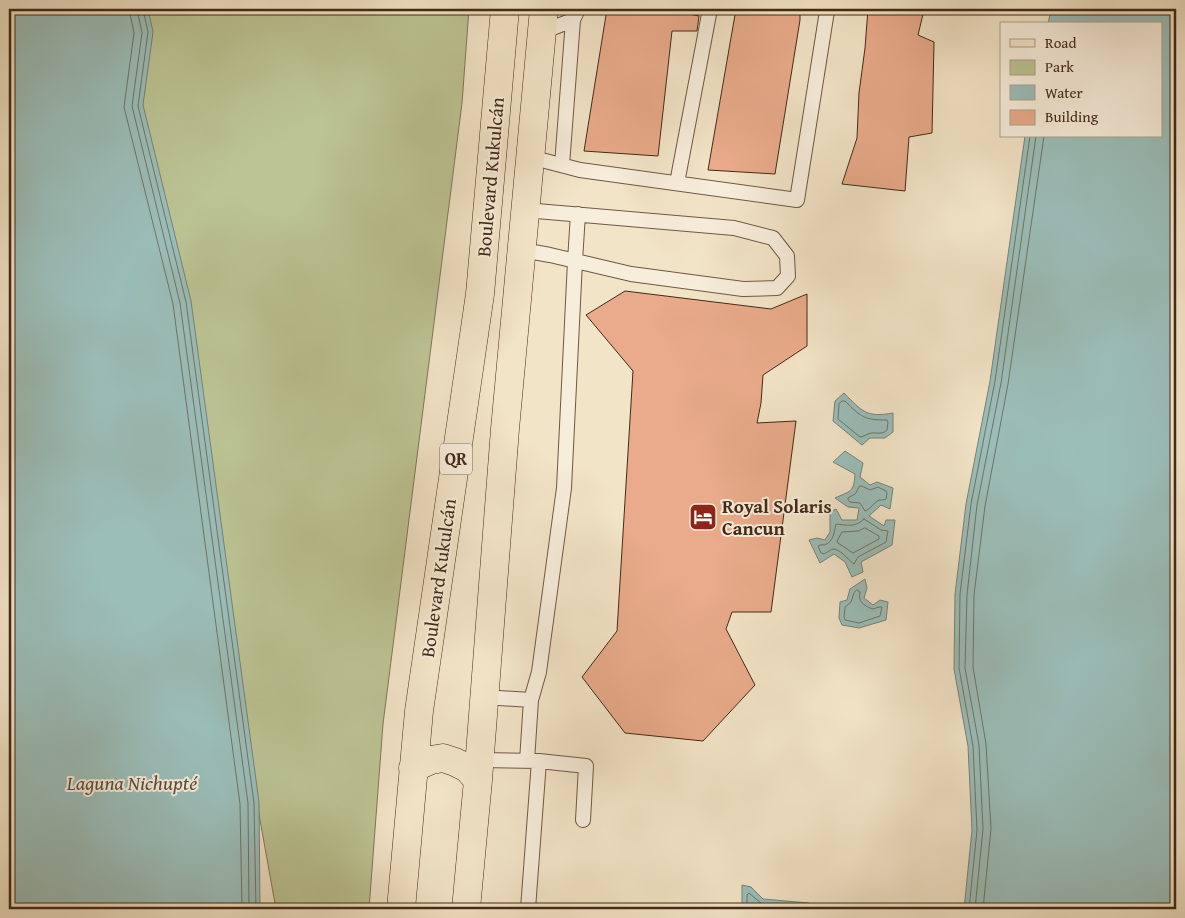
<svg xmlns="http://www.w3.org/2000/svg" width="1185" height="918" viewBox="0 0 1185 918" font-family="'Gentium Book Plus',serif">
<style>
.green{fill:#bcc494;stroke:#807654}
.water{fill:#9bbeb9;stroke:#788277}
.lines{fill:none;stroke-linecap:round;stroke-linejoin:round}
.shore{stroke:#6f7467;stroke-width:1}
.building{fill:#e9ab8b;stroke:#432915}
.lane-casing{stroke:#6f5842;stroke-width:16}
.primary-casing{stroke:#432915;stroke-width:29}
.lane{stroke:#f7eddb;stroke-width:14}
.primary{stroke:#f2e4c7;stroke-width:28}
.labels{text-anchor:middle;stroke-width:4;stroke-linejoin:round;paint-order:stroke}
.shield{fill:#f7eddb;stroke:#796450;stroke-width:1}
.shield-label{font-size:18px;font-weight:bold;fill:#432915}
.street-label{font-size:19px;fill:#432915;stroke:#f7eddb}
.poi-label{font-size:19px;font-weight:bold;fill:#432915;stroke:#f7eddb;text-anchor:start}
.water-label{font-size:20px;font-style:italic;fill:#594e3e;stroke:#f7eddb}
</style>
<rect width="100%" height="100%" fill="#f2e4c7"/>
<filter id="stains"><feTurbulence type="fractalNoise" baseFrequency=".004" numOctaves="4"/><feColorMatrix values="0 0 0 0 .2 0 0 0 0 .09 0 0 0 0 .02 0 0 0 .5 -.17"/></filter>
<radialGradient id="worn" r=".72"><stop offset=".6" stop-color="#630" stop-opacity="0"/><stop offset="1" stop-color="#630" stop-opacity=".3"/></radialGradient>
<path class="green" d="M103,9H469L462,103L383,724L369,909H276L244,731Z"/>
<path class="water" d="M9,9H148L153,32L143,105L191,301L259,802L260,909H9Z
M1051,9H1176V909H964L972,830L968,746L954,669L955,594L966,504L990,381L1025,136H1161V24H1048Z
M844,393C862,411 866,418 893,413V432L885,438H870L862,445L833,421L835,401Z
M845,451L863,463L860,477L870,485L877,482L893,488L890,509L881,505L869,516L884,526L886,520H895L892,545L861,562L863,572L852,577L845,562L834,554L820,563L809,540L817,538L825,540L830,532V512L836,509L842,520H857L859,508L848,507L835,498C850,491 854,493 855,474L833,462Z
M865,579L867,588L864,598L873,605L880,600L888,602L886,620L859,628L842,625L839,618L840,602L847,600L850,589Z
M742,885L751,887L763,899L809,903L808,909H761L760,907L759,909H742Z"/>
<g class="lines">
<path class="shore" d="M129,9L134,33L124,107L173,304L240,804L242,909
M137,9L142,33L132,106L180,303L248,803L249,909
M143,9L148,32L138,106L186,302L254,803L256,909
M842,401H845C861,417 864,420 887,420L888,422L887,430C881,436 875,431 868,434C865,435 863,437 860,437L838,419L839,404Z
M860,486H862L870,490L878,487L886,491L887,493L886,499C884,500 882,500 879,500C874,502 871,509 865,511L860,503L850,502L848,500V498L855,494Z
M864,519L881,530L888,531L886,542L858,557L854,564C849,561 840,548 832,549C831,550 824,554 824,554L821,553L818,546L820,545C833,546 834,533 836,524C847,525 855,528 864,519Z
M865,528L879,536V539L853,553L838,543L837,541L842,532L858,531Z
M857,590L860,592C860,593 859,597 860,599C861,604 869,608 873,609L879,607H882L880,616L859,623L845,620L844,617L845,607L851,602L854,593Z
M747,909V895L749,893L762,904L801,907L803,909
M969,909L977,830L973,746L959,668L960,594L971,504L995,381L1030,136
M975,909L983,829L979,745L965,668L967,595L977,505L1001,383L1036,136
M983,909L991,829L986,744L973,667L974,595L985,506L1008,384L1044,136"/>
</g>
<path class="building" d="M607,9H665L699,16L697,31H672L658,156L584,151Z
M736,9H800V20L775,174L708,170Z
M868,9H914L924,10L918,35L934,42L932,133L909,137L905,191L842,184L857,138L859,93L865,48Z
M625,291L771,309L807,294V346L763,375L761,403L757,423L796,421L771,612H732L726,629L755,685L703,741L625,733L582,677L617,631L633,371L586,315Z"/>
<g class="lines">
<defs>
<path id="lane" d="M542,32L573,20L578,9
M530,157L580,170L797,200L827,11
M562,165L573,20
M677,183L710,9
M522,250L550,255L631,274L743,289L777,288L788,276L787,256L773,238L734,228L525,210
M484,697L531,700L527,761
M531,700L539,672L564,488L575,261L578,214
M479,760L539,761L528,909
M539,761L586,766L583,820"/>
<path id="primary" d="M413,768L431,760L443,758L455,762L467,768L478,780
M401,909L419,711L480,294L505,9
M466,909L478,780L505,429L544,9"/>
</defs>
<use href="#lane" class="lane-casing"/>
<use href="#primary" class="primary-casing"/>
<use href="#lane" class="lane"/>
<use href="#primary" class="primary"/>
</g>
<defs>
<symbol id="hotel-square" viewBox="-11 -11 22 22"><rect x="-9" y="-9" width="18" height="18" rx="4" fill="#8f2418" stroke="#f7eddb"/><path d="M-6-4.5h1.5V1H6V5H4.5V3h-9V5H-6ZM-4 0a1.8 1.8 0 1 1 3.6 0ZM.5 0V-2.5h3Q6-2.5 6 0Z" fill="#fff"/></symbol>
</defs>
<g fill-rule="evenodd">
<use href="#hotel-square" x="687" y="501" width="32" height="32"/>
</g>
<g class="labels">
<rect class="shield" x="440" y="443.5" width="32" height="31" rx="4"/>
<g class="shield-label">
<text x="456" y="465">QR</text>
</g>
<g class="street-label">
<text transform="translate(490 177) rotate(-85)" y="7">Boulevard Kukulcán</text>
<text transform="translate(438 578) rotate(-82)" y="7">Boulevard Kukulcán</text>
</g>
<g class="poi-label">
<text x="722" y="513">Royal Solaris<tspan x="722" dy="22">Cancun</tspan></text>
</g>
<g class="water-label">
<text x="132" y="790">Laguna Nichupté</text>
</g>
</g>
<rect width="1185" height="918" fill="none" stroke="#f2e4c7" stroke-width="30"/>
<rect x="10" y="10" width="1165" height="898" fill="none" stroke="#432915" stroke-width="2.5"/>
<rect x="15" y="15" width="1155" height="888" fill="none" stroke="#432915"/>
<rect x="1000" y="22" width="162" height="115" fill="#f7eddb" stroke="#af9f8c"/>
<rect x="1010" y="39" width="25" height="8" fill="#f2e4c7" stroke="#af9f8c"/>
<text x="1045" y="48" font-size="15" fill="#432915">Road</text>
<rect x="1010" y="60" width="25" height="15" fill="#bcc494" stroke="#af9f8c"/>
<text x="1045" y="72" font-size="15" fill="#432915">Park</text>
<rect x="1010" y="85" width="25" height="15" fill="#9bbeb9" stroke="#af9f8c"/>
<text x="1045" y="98" font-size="15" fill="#432915">Water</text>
<rect x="1010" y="110" width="25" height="15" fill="#e9ab8b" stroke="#af9f8c"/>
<text x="1045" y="122" font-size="15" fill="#432915">Building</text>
<rect width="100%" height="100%" filter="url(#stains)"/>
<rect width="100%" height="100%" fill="url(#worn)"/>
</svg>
